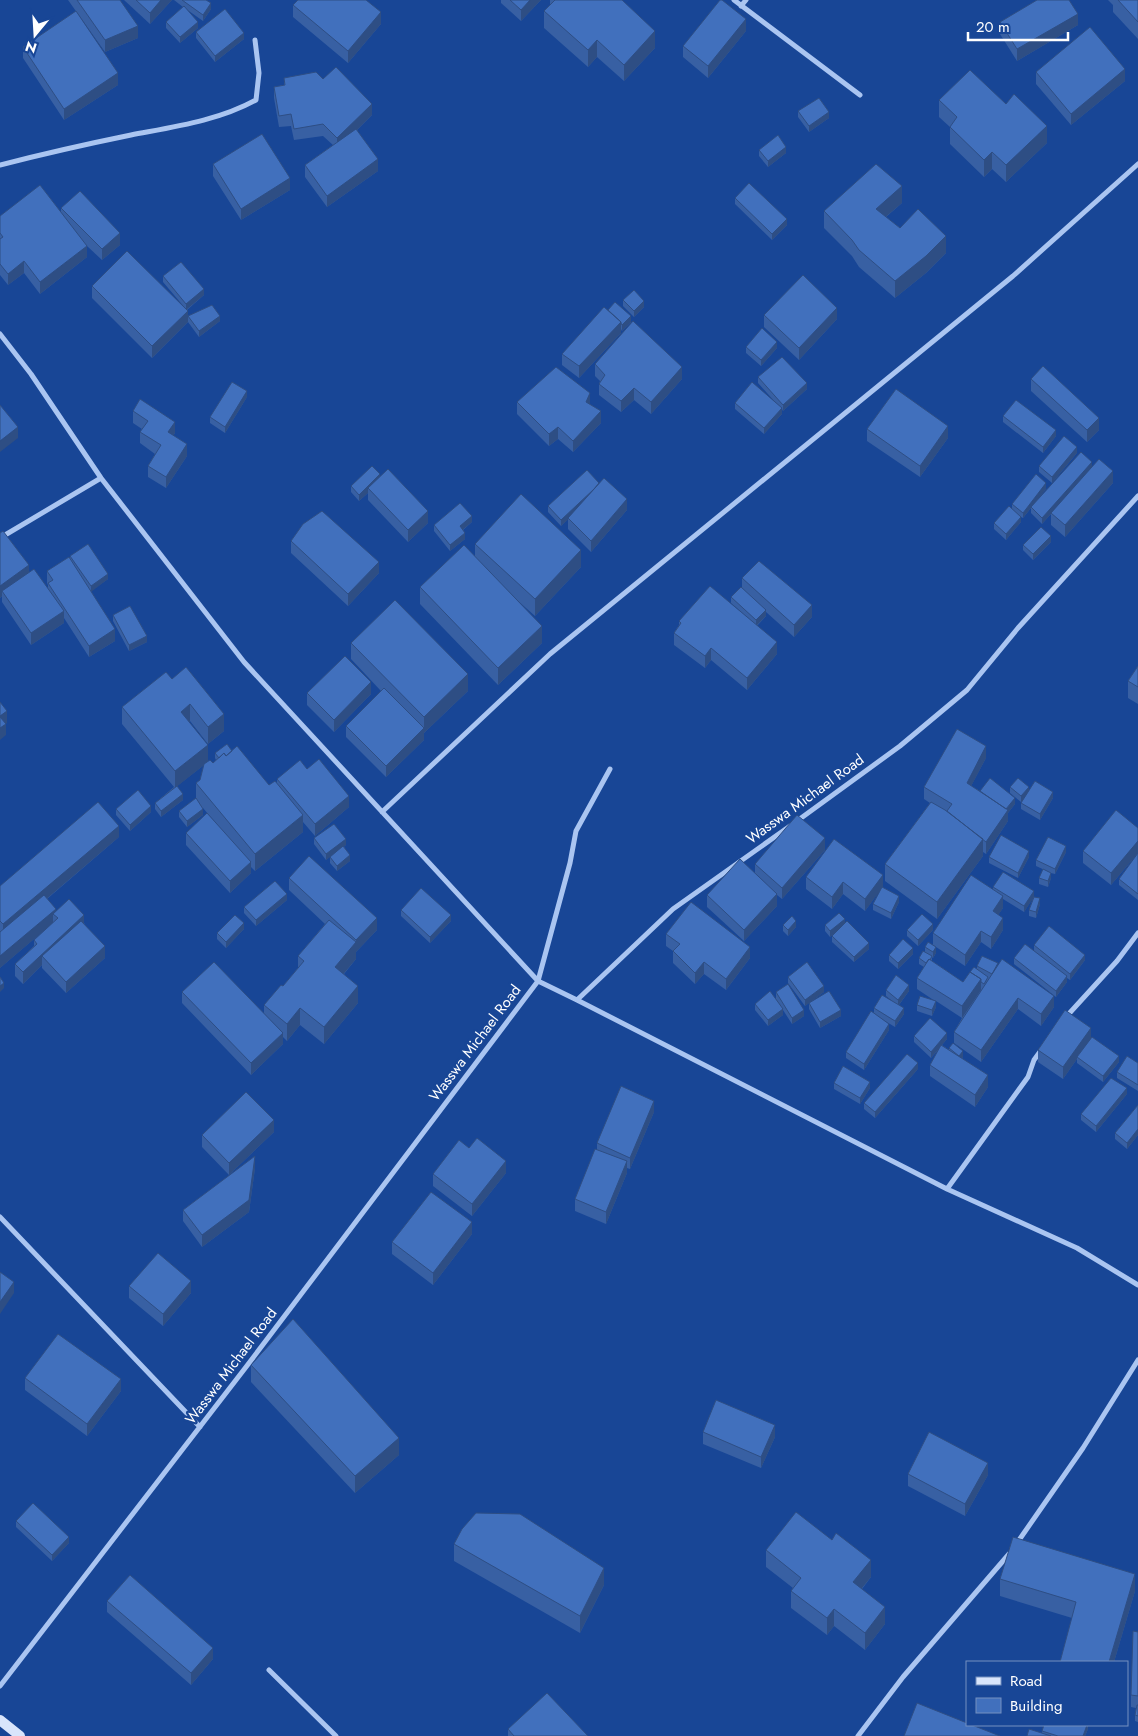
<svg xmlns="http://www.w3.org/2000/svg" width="1138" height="1736" viewBox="0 0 1138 1736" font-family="Jost,sans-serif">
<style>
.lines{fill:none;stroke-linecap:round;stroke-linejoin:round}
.minor{stroke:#aac5f1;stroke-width:5}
.secondary{stroke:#d9e5fb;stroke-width:10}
.wall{fill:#3860a3}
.shaded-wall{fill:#2e4e84}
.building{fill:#4170bd;stroke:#2e4e84}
.labels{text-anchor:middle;stroke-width:4.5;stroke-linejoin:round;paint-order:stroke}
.street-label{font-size:15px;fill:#fff;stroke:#184696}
</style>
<rect width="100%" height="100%" fill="#184696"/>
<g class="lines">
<path class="minor" d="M734,0L860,95
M741,6L746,0
M0,165C43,154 87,144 131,135C173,127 218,121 256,100L259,73L255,40
M0,334L31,374L101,478L244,662L538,981
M0,538L101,478
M382,812L550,654L1013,276L1138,164
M797,821L900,746L967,690L1018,628L1138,496
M538,981L570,863L576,831L610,769
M577,1000L947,1189L1077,1248L1138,1285
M1066,1017L1117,961L1138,933
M947,1189L1028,1077L1034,1060L1042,1049
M0,1217L200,1427
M1017,1543L1083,1448L1138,1360
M269,1670L336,1736
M0,1686L246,1367L538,981L577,1000L673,909L790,826
M858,1736L903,1677L1009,1554"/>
<path class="secondary" d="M0,1720L20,1736"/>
</g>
<path class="wall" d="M68,0H120L138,38L105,52Z
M124,0H172L150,24Z
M174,0H206L211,9L203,21L186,9L198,28L180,43L166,28V22L183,7Z
M501,0H541L521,21L501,3Z
M550,0H622L655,48L624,81L597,57L588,67L544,28V11L550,5Z
M1108,0H1138V39L1113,12V5Z
M293,5L381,24L348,63L293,17Z
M1000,22L1078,25L1017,61L1000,34Z
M746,31L708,78L683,57V46Z
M196,32L244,39L215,62L196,38Z
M23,47L118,85L64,120L23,58Z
M1036,72L1125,81L1071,125L1036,84Z
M284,78L323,79L372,115L357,130L378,171L327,207L305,177V165L333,145L323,136L294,140L291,126L279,127L274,98V87L284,85Z
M939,100L1006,104L1047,143L1006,182L992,169L984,177L950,144V127L939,117Z
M798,111L829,118L809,132L798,117Z
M759,150L786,153L768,167L759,156Z
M213,164L290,190L241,220L213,176Z
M735,198L787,225L772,240L735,204Z
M902,203L886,217L900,228L946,253L926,273L895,298L859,267L852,256L824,228V211Z
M61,208L120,245L102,260L87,246V257L40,294L24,273L8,285L0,275V216L61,212Z
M163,276L204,295L187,310L188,316L220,321L199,337L188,322L152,358L92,298V286L185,308L163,282Z
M623,300L644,307L634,317L623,306Z
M608,310L631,322L622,331L621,329V333L579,378L562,365V354Z
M764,315L837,319L799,360L764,327Z
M746,347L777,348L761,366L746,353Z
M595,364L682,379L651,414L634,400L621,412L599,395V384L600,381L595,376Z
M758,377L807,389L783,411L782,409V414L764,434L735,409V403H776L758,383Z
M1031,379L1099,430L1087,442L1031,391Z
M247,397L225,433L210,423V417Z
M517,402L590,405L601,423L573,452L558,439L549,446L517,414Z
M133,411L175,433L173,436L187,456L166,488L148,477V466L155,454L140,443V432L142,429L133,423Z
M1003,416L1056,436L1043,453L1003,422Z
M867,429L948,438L920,477L867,441Z
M1077,453L1052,483L1039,472V466Z
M1092,466L1113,483L1065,537L1051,525V514L1042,524L1031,513V508L1023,518L1021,517V522L1006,540L994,529V523L1012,509V504L1046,489L1038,499Z
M380,476L428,523L408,542L368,500V493L359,501L351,492V486Z
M599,483L627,510L591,552L568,529V519L561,526L548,512V506Z
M472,522L463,530L465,539L450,551L434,531V525Z
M0,533L29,573L48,589V585L47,583V571L70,558V556L108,579L91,591L115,641L89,657L64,618V623L31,645L2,602V596L0,598Z
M291,541L379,573L348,606L291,553Z
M1051,542L1033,560L1023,550V545Z
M475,544L581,567L535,616L517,600L542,643L498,685L420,604V587L475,556Z
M742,578L812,617L794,637L766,612V616L757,626L777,654L747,690L711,660L705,668L674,645V633L679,625V621L740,611L731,603V597L742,588Z
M113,615L147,642L129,651L113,621Z
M351,643L468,691L424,733V740L386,777L346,737V726L381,691L351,659Z
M1138,666V704L1128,698V681Z
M172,679L224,731L208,744L190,721L189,722L208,762L213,763L216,760L215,758V753L232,751L269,785L277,783V779L307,769L349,807L315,836L303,822V832L255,871L251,867V873L230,893L186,845V833L214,821L203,808V815L187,827L179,817V811L196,799V783L200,780L204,765L177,786L183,800L161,817L155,809V803L174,787L122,724V707Z
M307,693L371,694L334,732L307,705Z
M986,758L971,786L980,791L1015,804L1008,813V821L986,854L983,852V856L937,919L885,881V864L930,803L924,799V787Z
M1010,787L1029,791L1053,798L1040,820L1021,809V803L1024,798L1021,802L1010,793Z
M116,809L151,812L130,831L116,815Z
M119,837L47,899L56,911L84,923L105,958L66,993L42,968V965L23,984L15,976V964L34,946V940L48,927L0,968V886Z
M314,838L346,845L344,846L350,861L337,871L330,863V857L336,852L326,860L314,844Z
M825,850L782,899L777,895V906L744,941L707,907V895L755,874V864Z
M1083,851L1138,853L1111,885L1083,863Z
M1066,852L1055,874L1051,873V878L1048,887L1039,884V878L1049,872L1036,866V860Z
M1138,853V900L1119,885V879Z
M989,857H1029L1018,878L989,863Z
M806,877L883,887L882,888L899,902L891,919L873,910V904L881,889L865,911L843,894L832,909L806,889Z
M289,878L377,930L356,952V951V959L344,974L358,1003L324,1044L300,1025L287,1041L283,1037V1044L251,1075L182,1003V992L264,1014V1005L283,986L298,968V956L325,924L289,890Z
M993,887L1034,897L1040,904L1036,918L1029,916V910L1033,898L1024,912L1003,899V908L998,915L1003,930L991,949L981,942L965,966L933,945V933L993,890Z
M287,900L256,926L244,913V907Z
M401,910L451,921L430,943L401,916Z
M845,923L869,949L854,962L832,942V935L830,937L825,931V925Z
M783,925L796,927L788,936L783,931Z
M244,929L226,948L217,939V933Z
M907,930H933L918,946L907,936Z
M666,934L750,958L726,990L704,974L695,984L673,963V951L666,946Z
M1034,945L1085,960L1070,980L1067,978V982L1056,997L1014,964V958L1034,950Z
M925,947L936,953L933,958L932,957V961L963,982L977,969V966L982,956L1054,1007L1041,1026L1018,1009L981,1062L954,1043V1032L962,1018L936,1001V1007L932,1016L917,1011V1005L935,1001L917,989V978L924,967L919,964V958L925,952Z
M913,954L898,969L889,961V955Z
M788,977L824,992L805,1006L788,983Z
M886,990L909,991L899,1005L904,1014L895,1027L880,1018L889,1030L864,1070L846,1058V1052L874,1014V1008L891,1000L886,996Z
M776,992L804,1016L792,1024L783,1010V1015L768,1026L755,1010V1004L776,998Z
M809,1003L841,1016L820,1028L809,1009Z
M914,1036L947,1039L942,1045L949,1050V1048L963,1057L962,1058L988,1087L975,1107L930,1076V1065L939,1049L931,1058L914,1042Z
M1091,1039L1119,1062L1103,1082L1077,1063V1059L1063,1079L1038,1062V1050Z
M1138,1063V1091L1117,1078V1072Z
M918,1069L875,1118L864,1109V1103Z
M834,1083L870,1088L860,1104L834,1089Z
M1127,1094L1096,1132L1081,1120V1114Z
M1138,1105V1135L1127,1149L1115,1139V1133Z
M654,1112L630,1169L627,1168V1173L606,1224L575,1211V1199L597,1149V1143Z
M274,1132L229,1175L202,1147V1135Z
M469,1148L506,1173L472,1216L433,1186V1174Z
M255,1168L249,1212L202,1247L183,1221V1210Z
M472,1234L433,1285L392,1254V1242Z
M129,1286L191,1293L163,1326L129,1298Z
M251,1365L399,1455L355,1493L251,1382Z
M25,1378L121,1391L87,1436L25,1390Z
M703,1432L775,1437L761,1468L703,1444Z
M908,1474L988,1475L965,1516L908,1486Z
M16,1521L69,1543L52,1561L16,1527Z
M454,1544L604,1585L580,1633L454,1561Z
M766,1550L871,1577L862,1589L885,1624L865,1650L834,1626L827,1635L791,1608V1591L793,1588L766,1567Z
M1000,1579L1135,1591L1114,1662H1060L1072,1618L1000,1596Z
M107,1601L213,1659L191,1685L107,1612Z
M1138,1632V1722L1135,1721V1715L1136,1708L1131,1707V1695Z
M1088,1725V1729L1085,1736H1027L1042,1733V1731Z
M508,1729L588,1736H508Z"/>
<path class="shaded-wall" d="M161,0H172L150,24V13Z
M530,0H541L521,21V10Z
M211,3V9L203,21V15Z
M381,12V24L348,63V51Z
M1078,14V25L1017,61V49Z
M746,19V31L708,78V66Z
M198,22V28L180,43V37Z
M138,26V38L105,52V40Z
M655,31V48L624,81V65Z
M244,33V39L215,62V56Z
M597,40V57L588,67V50Z
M1125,69V81L1071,125V114Z
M118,73V85L64,120V109Z
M372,104V115L337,150V138Z
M829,112V118L809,132V126Z
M1047,126V143L1006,182V165Z
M786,147V153L768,167V161Z
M992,152V169L984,177V160Z
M378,159V171L327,207V196Z
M290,178V190L241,220V209Z
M902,186V203L876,225V209Z
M787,219V225L772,240V234Z
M120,233V245L102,260V249Z
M946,236V253L926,273L895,298V281Z
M87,246V257L40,294V282Z
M24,261V273L8,285V274Z
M204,289V295L186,310V304Z
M644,301V307L634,317V311Z
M837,308V319L799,360V348Z
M188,311V322L152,358V346Z
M220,316V321L199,337V331Z
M631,316V322L622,331V325Z
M621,322V333L579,378V366Z
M777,342V348L761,366V360Z
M682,367V379L651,414V402Z
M807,383V389L783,411V405Z
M634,388V400L621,412V401Z
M247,391V397L225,433V427Z
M590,393V405L586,402Z
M782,408V414L764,434V428Z
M601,411V423L573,452V441Z
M1099,418V430L1087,442V430Z
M175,422V433L168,444V432Z
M948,426V438L920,477V466Z
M18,427V438L0,452V441Z
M558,427V439L549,446V434Z
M1056,430V436L1043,453V447Z
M187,444V456L166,488V477Z
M1077,447V453L1052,483V477Z
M1092,462V468L1042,524V518Z
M1113,471V483L1065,537V525Z
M380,474V480L368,488V493L359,501V495Z
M1046,483V489L1023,518V513Z
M600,484V490L561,526V520Z
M627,499V510L591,552V541Z
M428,511V523L408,542V530Z
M472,516V522L460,532V526Z
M1021,517V522L1006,540V534Z
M465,533V539L450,551V545Z
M1051,536V542L1033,560V554Z
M581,550V567L535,616V599Z
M379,562V573L348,606V594Z
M29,565V577L2,591V596L0,598V586Z
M108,574V579L91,592V586Z
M812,605V617L794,637V625Z
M766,610V616L756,626V620Z
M64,611V623L31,645V633Z
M542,626V643L498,685V668Z
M115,629V641L89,657V646Z
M147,636V642L129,651V645Z
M777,642V654L747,690V678Z
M711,648V660L705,668V656Z
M468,674V691L424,733V740L386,777V766L424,728V717Z
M371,682V694L334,732V720Z
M190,704V721L181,729V712Z
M7,711V723L6,724V735L0,740V716Z
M224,714V731L208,744V727Z
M208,745V762L175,788V771Z
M986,746V758L967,794V783Z
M1029,787V793L1021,802V796Z
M1053,792V798L1040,820V814Z
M183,794V800L161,817V811Z
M349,796V807L315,836V824Z
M1015,798V804L1008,813V821L986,854V842L1005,811Z
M151,806V812L130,831V825Z
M203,809V815L187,827V821Z
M303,815V832L255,871V854Z
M119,826V837L3,936V924Z
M825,838V850L782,899V888Z
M346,839V845L326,860V854Z
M983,839V856L937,919V902Z
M1138,841V853L1111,885V873Z
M1066,846V852L1055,874V869Z
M1029,851V857L1018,878V873Z
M350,855V861L337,871V866Z
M251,862V873L230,893V881Z
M1051,873V878L1048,887V881Z
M883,875V887L865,911V899Z
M843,882V894L832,909V897Z
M1034,891V897L1024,912V906Z
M287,894V900L256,926V920Z
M777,894V906L744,941V930Z
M899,896V902L891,919V913Z
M1003,896V908L993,923V911Z
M1040,898V904L1036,918V912Z
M56,909V916L53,914V923L0,968V956Z
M84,915V927L42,956V965L23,984V972Z
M451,915V921L430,943V937Z
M377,918V930L356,952V940Z
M1003,918V930L991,949V937Z
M845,919V925L830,937V931Z
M796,921V927L788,936V930Z
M244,923V929L226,948V942Z
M933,924V930L918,946V940Z
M981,931V942L965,966V955Z
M356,942V959L335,984V967Z
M869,943V949L854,962V957Z
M105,946V958L66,993V982Z
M750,947V958L726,990V979Z
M936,947V953L933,958V952Z
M913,948V954L898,969V963Z
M1085,955V960L1070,980V974Z
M704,962V974L695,984V973Z
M1067,976V982L1056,997V991Z
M981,979V990L962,1018V1006Z
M4,983V988L0,992V986Z
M909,985V991L898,1006V1000Z
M358,986V1003L324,1044V1027Z
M824,986V992L805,1006V1000Z
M1054,996V1007L1041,1026V1014Z
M1018,998V1009L981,1062V1050Z
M936,1001V1007L932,1016V1010Z
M300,1008V1025L287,1041V1024Z
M904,1008V1014L895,1027V1021Z
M783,1009V1015L768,1026V1020Z
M804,1010V1016L792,1024V1018Z
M841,1010V1016L820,1028V1022Z
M889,1024V1030L864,1070V1064Z
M1091,1028V1039L1077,1057V1059L1063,1079V1067Z
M283,1033V1044L251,1075V1063Z
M947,1033V1039L931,1058V1052Z
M963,1051V1057L959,1062V1056Z
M1119,1056V1062L1103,1082V1076Z
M918,1063V1069L875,1118V1112Z
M988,1075V1087L975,1107V1095Z
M870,1082V1088L860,1104V1098Z
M1127,1088V1094L1096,1132V1126Z
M654,1101V1112L630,1169V1158Z
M274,1120V1132L229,1175V1163Z
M1138,1129V1135L1127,1149V1143Z
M255,1156V1168L249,1212L202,1247V1235Z
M506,1161V1173L472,1216V1204Z
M627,1161V1173L606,1224V1212Z
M472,1222V1234L433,1285V1273Z
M191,1281V1293L163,1326V1314Z
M14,1282V1293L0,1314V1302Z
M121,1379V1391L87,1436V1424Z
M775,1425V1437L761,1468V1457Z
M399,1438V1455L355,1493V1476Z
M988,1463V1475L965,1516V1504Z
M69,1537V1543L52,1561V1555Z
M871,1560V1577L853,1599V1582Z
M604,1568V1585L580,1633V1616Z
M1135,1574V1591L1114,1662H1109Z
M885,1607V1624L865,1650V1633Z
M834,1609V1626L827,1635V1618Z
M213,1648V1659L191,1685V1673Z
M1087,1725L1088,1729L1085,1736H1083Z"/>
<path class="building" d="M77,0H120L138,26L105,40Z
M136,0H161L150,13Z
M182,0H206L211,3L203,15Z
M298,0H366L381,12L348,51L293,5Z
M510,0H530L521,10Z
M555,0H622L655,31L624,65L597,40L588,50L544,11Z
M720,0H722L746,19L708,66L683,46Z
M1037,0H1069L1078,14L1017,49L1000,22Z
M1118,0H1138V22Z
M184,6L198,22L180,37L166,22Z
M225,9L244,33L215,56L196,32Z
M76,11L118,73L64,109L23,47Z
M1090,27L1125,69L1071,114L1036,72Z
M336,67L372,104L337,138L323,124L294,129L291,114L279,116L274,87L285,85L284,78L316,72L323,79Z
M970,70L1006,104L1014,94L1047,126L1006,165L992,152L984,160L950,127L957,117L939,100Z
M819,98L829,112L809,126L798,111Z
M356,129L378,159L327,196L305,165Z
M262,134L290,178L241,209L213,164Z
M778,135L786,147L768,161L759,150Z
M876,164L902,186L876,209L900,228L918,209L946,236L926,256L895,281L859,250L852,240L824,211Z
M749,183L787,219L772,234L735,198Z
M40,185L87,246L40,282L24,261L8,274L0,264V239L3,237L0,233V216Z
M80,191L120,233L102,249L61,208Z
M127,251L188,311L152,346L92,286Z
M181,262L204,289L186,304L163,276Z
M803,275L837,308L799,348L764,315Z
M634,290L644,301L634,311L623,300Z
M615,302L631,316L622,325L621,323V322L608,310Z
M212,305L220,316L199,331L188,316Z
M604,307L621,322L579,366L562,354Z
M633,321L682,367L651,402L634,388L621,401L599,384L605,375L595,364Z
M762,328L777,342L761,360L746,347Z
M782,357L807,383L783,405L758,377Z
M1043,366L1099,418L1087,430L1031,379Z
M556,367L590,393L586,402L601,411L573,441L558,427L549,434L517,402Z
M232,382L247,391L225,427L210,417Z
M752,382L782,408L764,428L735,403Z
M896,389L948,426L920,466L867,429Z
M140,399L175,422L168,432L187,444L166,477L148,466L161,445L140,432L148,421L133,411Z
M1016,400L1056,430L1043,447L1003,416Z
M0,405L18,427L0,441Z
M1064,436L1077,447L1052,477L1039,466Z
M1081,452L1092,462L1042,518L1031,507Z
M1099,459L1113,471L1065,525L1051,513Z
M372,466L380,474L359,495L351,486Z
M388,469L428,511L408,530L368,488Z
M587,470L599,483L594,489L561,520L548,506Z
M1036,474L1046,483L1023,513L1012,504Z
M604,478L627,499L591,541L568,518Z
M521,494L581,550L535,599L475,544Z
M460,503L472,516L460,526L465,533L450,545L434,525Z
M1009,506L1021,517L1006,534L994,523Z
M322,511L379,562L348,594L291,541L303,524Z
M1041,527L1051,536L1033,554L1023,545Z
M3,531L29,565L0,586V533Z
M88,544L108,574L91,586L70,556Z
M464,545L542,626L498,668L420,587Z
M69,557L115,629L89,646L48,583L53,580L47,571Z
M759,561L812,605L794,625L742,578Z
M34,569L64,611L31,633L2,591Z
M710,586L777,642L747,678L711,648L705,656L674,633L681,623L679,621Z
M741,587L766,610L756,620L731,597Z
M395,600L468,674L424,717L351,643Z
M130,606L147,636L129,645L113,615Z
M345,656L371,682L334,720L307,693Z
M1138,666V687L1128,681Z
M186,667L224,714L208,727L190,704L181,712L208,745L175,771L122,707L166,672L172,679Z
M384,688L424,728L386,766L346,726Z
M0,702L7,711L0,716Z
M0,717L6,724L0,728Z
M957,729L986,746L967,783L1008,810L986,842L947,811L952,804L924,787Z
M227,744L232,751L226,756L224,753L219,758L215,753Z
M237,746L269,785L275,781L303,815L255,854L196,783L200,780L204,764L210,760L213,763L224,753L226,756Z
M319,759L349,796L315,824L277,779L300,760L307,769Z
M990,778L1015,798L1006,809L980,791Z
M1018,778L1029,787L1021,796L1010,787Z
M1035,781L1053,792L1040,814L1021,803Z
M177,786L183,794L161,811L155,803Z
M138,790L151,806L130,825L116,809Z
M196,798L203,809L187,821L179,811Z
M98,802L119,826L3,924L0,921V886Z
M931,802L945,810L983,839L937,902L885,864Z
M1116,810L1138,828V841L1111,873L1083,851Z
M207,813L251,862L230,881L186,833Z
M797,815L825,838L782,888L755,864Z
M334,824L346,839L326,854L314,838Z
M1001,835L1029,851L1018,873L989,857Z
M1048,837L1066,846L1055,869L1036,860Z
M834,839L883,875L865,899L843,882L832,897L806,877Z
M343,846L350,855L337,866L330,857Z
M1138,853V894L1119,879Z
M309,856L377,918L356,940L289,878Z
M740,859L777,894L744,930L707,895Z
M1043,869L1051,873L1048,881L1039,878Z
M1003,872L1034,891L1024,906L993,887Z
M971,875L1003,896L993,911L1003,918L991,937L981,931L965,955L933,933Z
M275,881L287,894L256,920L244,907Z
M882,887L899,896L891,913L873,904Z
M421,888L451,915L430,937L401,910Z
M44,895L56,909L0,956V932Z
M1034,897L1040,898L1036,912L1029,910Z
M69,899L84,915L23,972L15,964L37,944L34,940L58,918L53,914Z
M691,902L750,947L726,979L704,962L695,973L673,951L680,944L666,934Z
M839,913L845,919L830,931L825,925Z
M922,914L933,924L918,940L907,930Z
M235,915L244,923L226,942L217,933Z
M792,916L796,921L788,930L783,925Z
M329,920L356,942L335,967L358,986L324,1027L300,1008L287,1024L264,1005L281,985L283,986L304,961L298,956Z
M81,921L105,946L66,982L42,956Z
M847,921L869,943L854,957L832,936Z
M1049,926L1085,955L1070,974L1034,945Z
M903,939L913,948L898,963L889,955Z
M928,942L936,947L933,952L925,947Z
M1025,944L1067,976L1056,991L1014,958Z
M923,951L932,956L930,960L929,959L926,963L919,958Z
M982,956L998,963L992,974L977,966Z
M929,959L963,982L970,972L981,979L962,1006L917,978Z
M1002,959L1054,996L1041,1014L1018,998L981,1050L954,1032Z
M214,962L283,1033L251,1063L182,992Z
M807,962L824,986L805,1000L788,977Z
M974,967L988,977L984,984L981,982V979L970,972Z
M896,975L909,985L898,1000L886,990Z
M0,977L4,983L0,986Z
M788,984L804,1010L792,1018L776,992Z
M770,991L783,1009L768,1020L755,1004Z
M829,991L841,1010L820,1022L809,1003Z
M882,995L904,1008L895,1021L874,1008Z
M920,996L936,1001L932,1010L917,1005Z
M1065,1010L1091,1028L1063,1067L1038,1050Z
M871,1011L889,1024L864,1064L846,1052Z
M930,1018L947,1033L931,1052L914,1036Z
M1092,1037L1119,1056L1103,1076L1077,1057Z
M953,1043L963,1051L959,1056L949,1048Z
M941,1045L988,1075L975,1095L930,1065Z
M907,1054L918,1063L875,1112L864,1103Z
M1127,1056L1138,1063V1085L1117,1072Z
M843,1066L870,1082L860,1098L834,1083Z
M1111,1078L1127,1088L1096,1126L1081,1114Z
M621,1086L654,1101L630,1158L597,1143Z
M246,1092L274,1120L229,1163L202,1135Z
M1138,1105V1129L1127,1143L1115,1133Z
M477,1138L506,1161L472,1204L433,1174L459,1140L469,1148Z
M595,1149L627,1161L606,1212L575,1199Z
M255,1156L249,1200L202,1235L183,1210Z
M431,1192L472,1222L433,1273L392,1242Z
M158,1253L191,1281L163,1314L129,1286Z
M0,1272L14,1282L0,1302Z
M293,1319L399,1438L355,1476L251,1365Z
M58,1334L121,1379L87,1424L25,1378Z
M716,1400L775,1425L761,1457L703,1432Z
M929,1432L988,1463L965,1504L908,1474Z
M33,1503L69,1537L52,1555L16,1521Z
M796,1512L832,1540L836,1533L871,1560L853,1582L885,1607L865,1633L834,1609L827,1618L791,1591L801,1578L766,1550Z
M476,1513L520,1514L604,1568L580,1616L454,1544L462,1529Z
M1013,1537L1135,1574L1109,1662H1060L1076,1602L1000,1579Z
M130,1575L213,1648L191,1673L107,1601Z
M1133,1631L1138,1632V1696L1131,1695Z
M547,1693L588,1736H514L508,1729Z
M917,1703L967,1723V1725H972L1000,1736H904Z
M1137,1705H1138V1716L1135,1715Z
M1044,1725H1087L1083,1736H1058L1042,1731Z
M1029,1729L1051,1736H1027Z"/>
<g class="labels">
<g class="street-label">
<text transform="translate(805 799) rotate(-36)" y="5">Wasswa Michael Road</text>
<text transform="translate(475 1043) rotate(-53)" y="5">Wasswa Michael Road</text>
<text transform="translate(231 1366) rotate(-53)" y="5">Wasswa Michael Road</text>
</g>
</g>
<rect x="966" y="1661" width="162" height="65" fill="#184696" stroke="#7490c0"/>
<rect x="976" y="1677" width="25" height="8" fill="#d9e5fb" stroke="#7490c0"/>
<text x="1010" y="1686" font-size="15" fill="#ffffff">Road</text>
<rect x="976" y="1698" width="25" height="15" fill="#4170bd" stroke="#7490c0"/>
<text x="1010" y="1711" font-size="15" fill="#ffffff">Building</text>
<g transform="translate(35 35) rotate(198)" stroke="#184696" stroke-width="4" paint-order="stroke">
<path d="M0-4L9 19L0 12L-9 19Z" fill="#ffffff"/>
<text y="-8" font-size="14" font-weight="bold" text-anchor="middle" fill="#ffffff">N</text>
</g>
<path d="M968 32v8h100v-8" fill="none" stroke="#ffffff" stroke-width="2.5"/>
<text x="976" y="32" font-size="15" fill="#ffffff" stroke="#184696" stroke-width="4" paint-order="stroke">20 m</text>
</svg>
